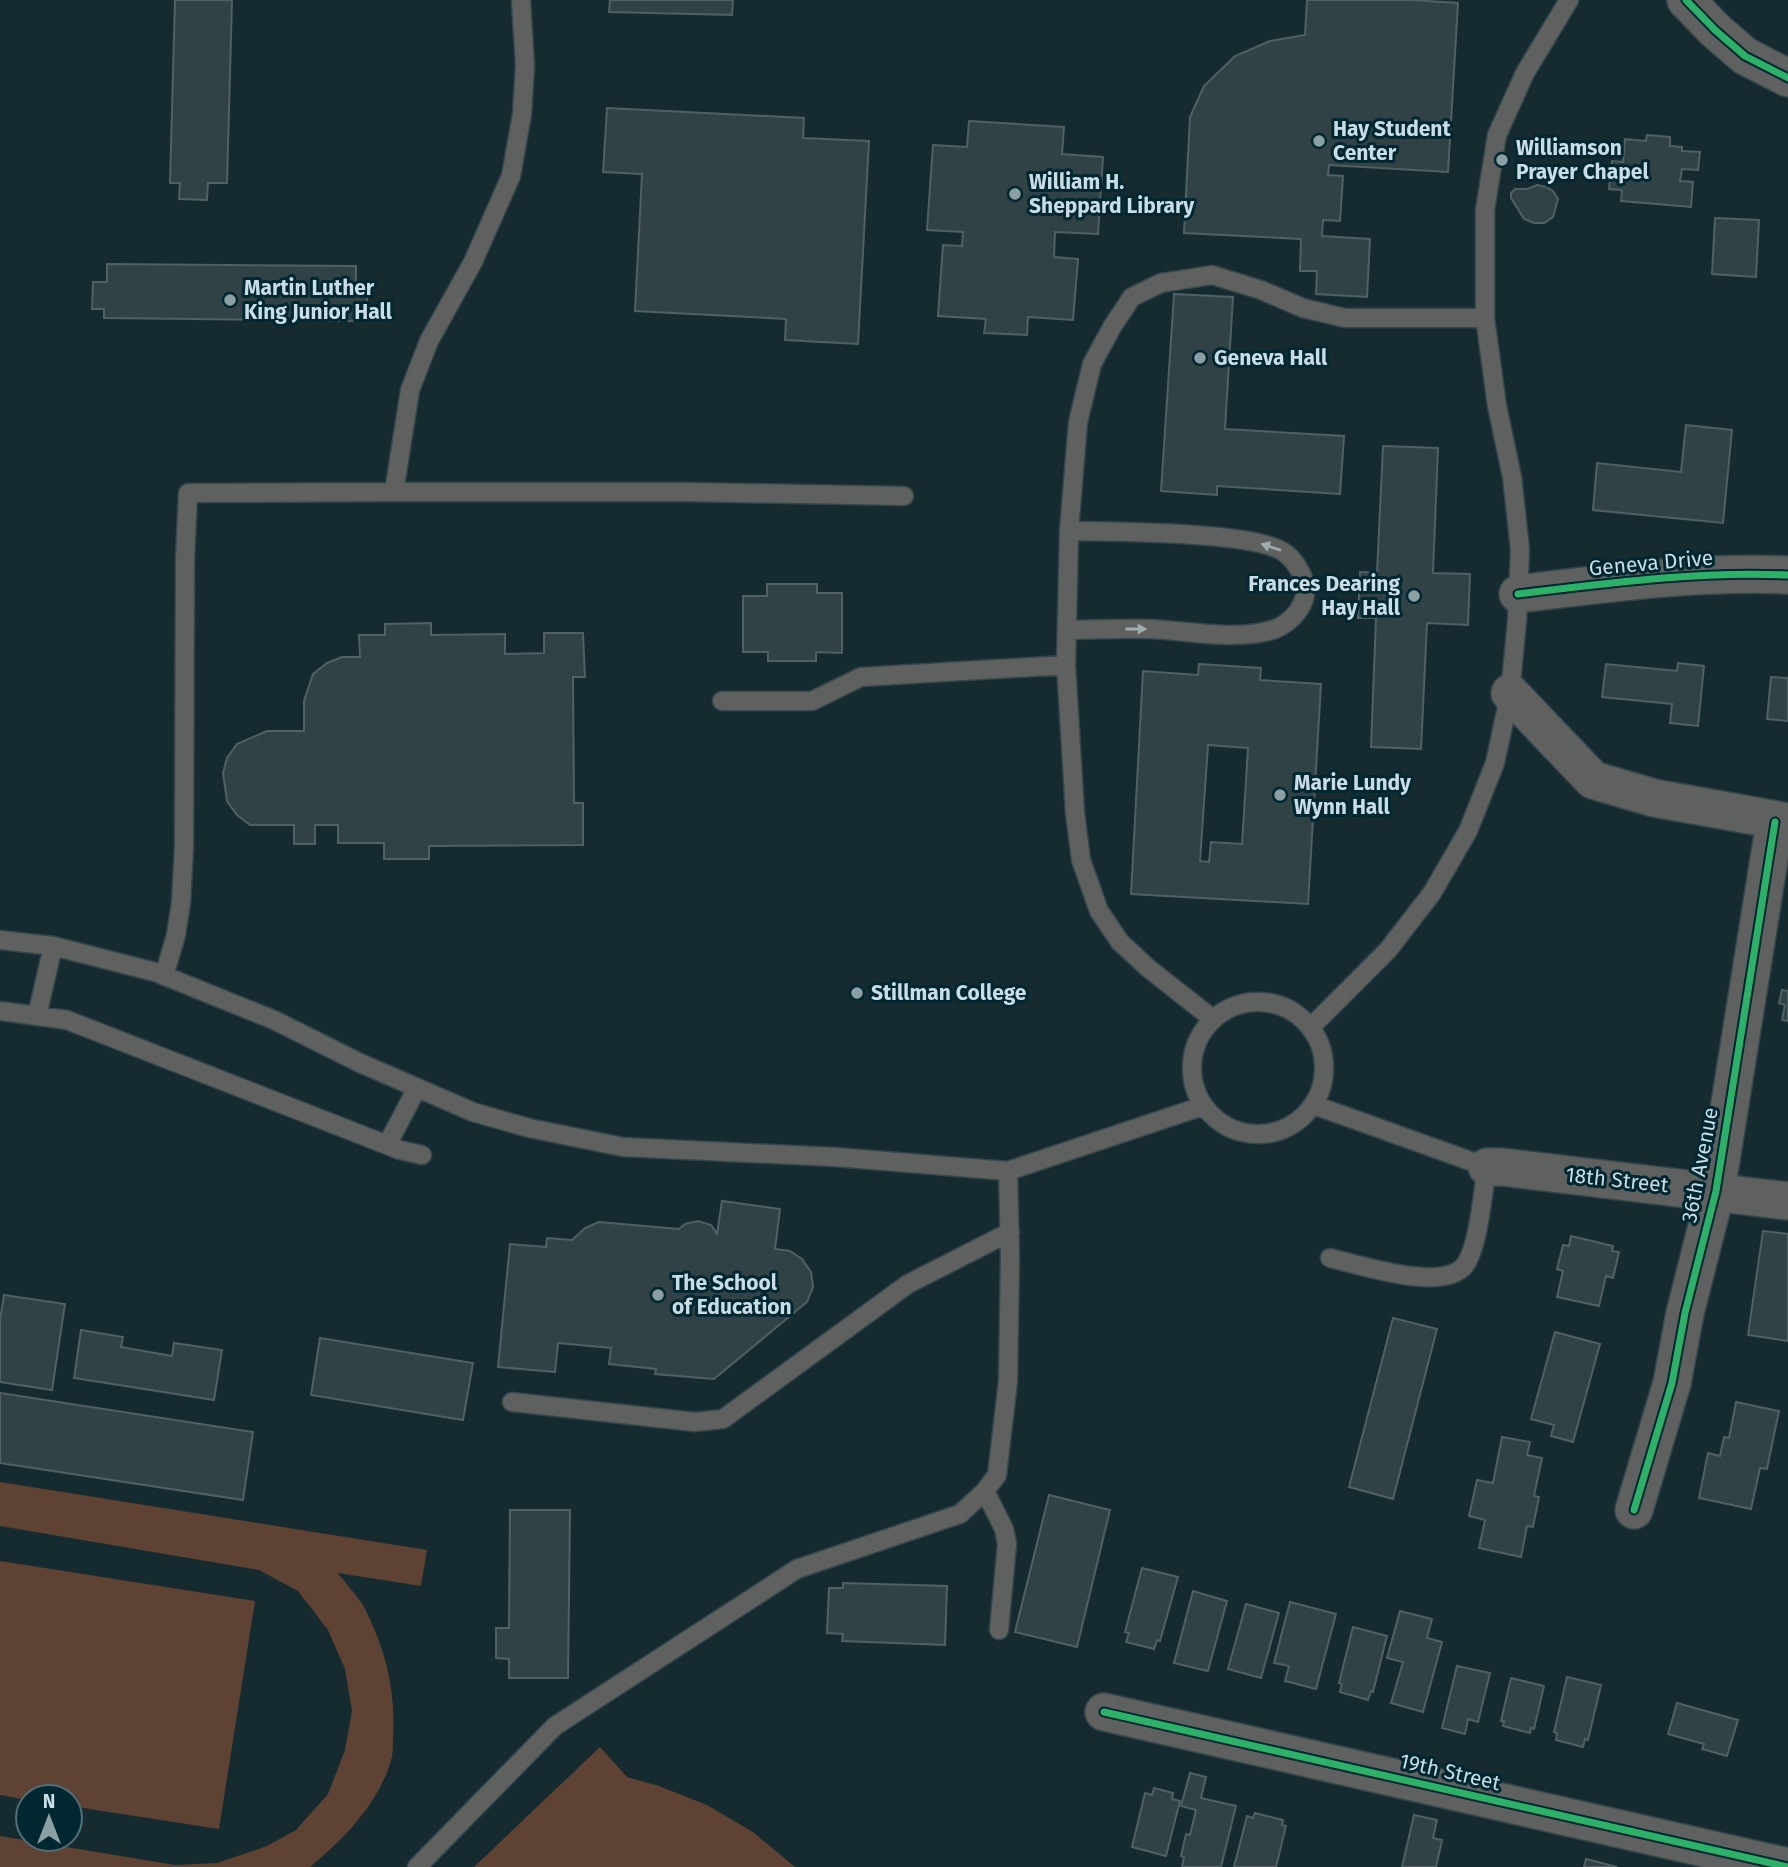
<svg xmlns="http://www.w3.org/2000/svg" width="1788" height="1867" viewBox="0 0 1788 1867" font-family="'Fira Sans',sans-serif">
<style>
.park{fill:#5e4233}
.building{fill:#314246;stroke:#506065;stroke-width:2;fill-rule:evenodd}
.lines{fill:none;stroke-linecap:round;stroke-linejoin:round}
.service-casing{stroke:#35464b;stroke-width:21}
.minor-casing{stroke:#35464b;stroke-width:40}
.service{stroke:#5e6160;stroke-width:18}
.minor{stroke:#5e6160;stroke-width:37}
.cycleway-casing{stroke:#012730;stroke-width:11}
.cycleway{stroke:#2db169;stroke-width:7}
.oneway{fill:#9fabaf}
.poi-dot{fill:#8b9fa5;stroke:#012730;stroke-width:2.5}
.labels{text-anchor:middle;stroke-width:6;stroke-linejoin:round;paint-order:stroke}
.poi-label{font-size:21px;font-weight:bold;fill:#cadde4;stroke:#012730;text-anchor:start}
.street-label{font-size:21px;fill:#cadde4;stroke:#012730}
</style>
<rect width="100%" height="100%" fill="#162b30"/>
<path class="park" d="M0,1482L427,1550L421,1586L338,1573C346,1584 357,1595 364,1607C385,1648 396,1690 393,1736C393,1742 393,1750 392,1757C380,1802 345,1838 310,1867H0V1836L175,1865L217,1863L267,1846L296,1830L328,1794L345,1750L352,1711L345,1669L328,1630L298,1591L259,1570L0,1526Z
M0,1561L255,1601L219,1829L70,1806V1797H28V1800L0,1795Z
M600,1747L627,1777L659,1786L707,1805L753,1832L795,1867H474Z"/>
<path class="building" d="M175,0H232L227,183H208L207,200L179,199L180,183H170Z
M610,0H733L732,15L609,12Z
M1307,0H1411L1458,3L1448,172L1329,165L1328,175L1343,176L1340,221L1323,220L1322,236L1370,239L1367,297L1316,294L1317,271H1300L1301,239L1184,233L1190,117L1204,86L1235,56L1270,41L1305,35Z
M607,108L804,118L803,138L869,141L858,344L785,340L786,319L635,311L642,174L603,172Z
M969,121L1064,127L1062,154L1103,157L1098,234L1055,232L1054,257L1078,259L1073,320L1028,317L1027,335L984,333L986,319L938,316L943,245L962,246L963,232L927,230L933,145L967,147Z
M1647,135L1670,137V146L1682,147V151L1700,152L1698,170L1682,169L1680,181L1693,182L1691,207L1621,201L1622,190L1609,189L1612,161L1623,162L1625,139L1646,141Z
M1537,185L1546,187L1553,191L1558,199L1553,217L1544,223H1534L1524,219L1511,198V193L1515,189H1527Z
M1715,218L1759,220L1756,277L1712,274Z
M107,264L356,266V290H367V311H355V321L104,318V309H92L93,282H107Z
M1174,294L1233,297L1225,429L1344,436L1340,494L1217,486V495L1161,491Z
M1686,425L1732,430L1723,523L1593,510L1597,463L1681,472Z
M1383,446L1438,448L1433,573L1470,574L1468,625L1427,623L1421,749L1371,747L1376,618H1358L1360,572L1377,573Z
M767,584H817V593H842V653L816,652V661H768V652H743V596H767Z
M431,623V635L505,634V654L544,653V633H583L585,677H573L574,803H583V845L429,846V859H384V843H338V825H315V844H294V825H250L237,815L227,801L223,773L227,758L237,744L267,731H304V701L313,674L327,663L342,657H360L359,635H385V624Z
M1678,663L1704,666L1698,726L1670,723L1672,704L1602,697L1606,664L1677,671Z
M1199,664L1261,668L1260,680L1321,684L1308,904L1131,894L1143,671L1198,675ZM1208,745L1248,748L1242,844L1211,842L1209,862L1200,861Z
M1771,677L1788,678V721L1767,719Z
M1782,990L1788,991V1021L1782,1020L1785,1005L1779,1003Z
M722,1201L780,1209L775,1249L790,1251L802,1259L811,1272L813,1287L807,1302L714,1379L655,1374L656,1369L609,1364L611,1348L558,1343L555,1372L498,1367L510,1244L546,1247L547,1238L572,1240L585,1228L599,1222L679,1229L685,1224L698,1221L711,1225L717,1234Z
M1763,1231L1788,1234V1341L1748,1335Z
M1571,1236L1613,1246L1612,1251L1619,1252L1613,1278L1606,1276L1599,1306L1557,1297L1563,1271L1557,1269L1563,1245L1569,1246Z
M4,1295L65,1304L52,1390L0,1382V1320Z
M1393,1318L1437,1329L1393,1499L1349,1487Z
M81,1330L123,1337L121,1347L172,1356L174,1343L222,1350L214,1400L74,1378Z
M1555,1332L1600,1344L1573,1442L1551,1436L1554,1425L1531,1419Z
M320,1338L473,1363L463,1420L311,1395Z
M0,1393L253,1432L243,1500L0,1463Z
M1736,1402L1779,1411L1767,1469L1760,1468L1751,1509L1699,1498L1708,1453L1720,1456L1724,1437L1729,1438Z
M1502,1437L1530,1442L1527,1455L1542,1458L1534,1496L1539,1497L1533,1527L1527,1526L1521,1557L1479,1548L1485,1520L1469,1516L1477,1480L1493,1483Z
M1049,1495L1110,1510L1077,1647L1015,1632Z
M510,1510H570L568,1678H509V1659L496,1658V1628H509Z
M1142,1568L1178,1577L1160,1641L1157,1640L1154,1649L1126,1642L1129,1633L1125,1632Z
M843,1583L947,1586L945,1645L842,1641L843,1634L827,1633L829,1588H843Z
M1193,1591L1227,1601L1208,1671L1174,1663Z
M1290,1602L1336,1614L1316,1689L1285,1681L1289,1666L1274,1663Z
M1246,1604L1279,1613L1261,1678L1228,1669Z
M1400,1611L1432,1619L1427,1638L1442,1642L1423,1712L1391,1703L1403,1662L1387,1658Z
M1353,1627L1387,1636L1373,1692L1371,1691L1368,1700L1340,1692L1342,1684L1339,1683Z
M1457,1666L1490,1673L1478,1722L1468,1719L1465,1734L1442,1728Z
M1567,1677L1601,1685L1588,1740L1585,1739L1583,1747L1556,1740L1557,1733L1554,1732Z
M1511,1678L1544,1686L1534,1729L1531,1728L1530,1733L1503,1726L1504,1721H1501Z
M1677,1703L1738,1720L1727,1756L1702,1749L1704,1744L1668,1734Z
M1190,1773L1206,1777L1201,1798L1236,1806L1221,1867H1182L1184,1857L1181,1856L1186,1834L1190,1835L1196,1810L1181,1806Z
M1154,1788L1173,1793L1172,1799L1180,1801L1166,1856L1132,1847L1145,1793L1152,1795Z
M1255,1813L1283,1820L1282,1825L1286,1826L1276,1867H1234L1247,1816L1253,1818Z
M1414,1815L1437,1820L1433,1838L1442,1840L1436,1867H1402Z
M1586,1859L1617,1867H1584Z"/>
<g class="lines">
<defs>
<path id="service" d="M394,492H688L904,496
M1067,630C1094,630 1121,628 1148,629C1186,630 1238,642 1275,629C1288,624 1300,612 1304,599C1309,583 1298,563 1285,553C1257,531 1110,532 1069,531
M722,701H812L861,677L1066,665
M0,940L53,946L155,972L274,1020L360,1063L473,1112L529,1128L623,1147L835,1157L1008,1171L1203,1106
M164,976L176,935L181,903L184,847L185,559L188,493L394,492L410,390L429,341L473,262L511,176L522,114L525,66L521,0
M1192 1068a66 66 0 1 1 132 0a66 66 0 1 1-132 0Z
M0,1011L67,1020L400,1150L422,1155
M37,1016L53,946
M1213,1019L1148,968L1120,942L1099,911L1081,860L1075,813L1066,665L1069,531L1078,422L1092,364L1112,327L1132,297L1161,283L1212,275L1261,290L1303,308L1345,318H1485
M1311,1027L1388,950L1432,893L1468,831L1495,763L1510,693L1517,621L1520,549L1512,477L1497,406L1485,318V210L1497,135L1525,73L1569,0
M1314,1105L1487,1167C1483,1191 1479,1241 1467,1262C1449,1295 1361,1265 1330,1258
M387,1145L417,1088
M512,1402L695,1422L723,1419L908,1284L1010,1232
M985,1491L1004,1529L1007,1544L999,1630
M417,1867L555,1726L797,1569L960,1514L985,1491L997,1475L1008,1381L1010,1257L1008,1171"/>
<path id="minor" d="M1686,0L1715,30L1745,56L1788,78
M1518,594C1608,583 1698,571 1788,575
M1510,693L1593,780L1654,798L1788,822
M1487,1167H1501L1788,1201
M1634,1510L1672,1383L1685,1313L1716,1191L1775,822
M1104,1712L1788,1867"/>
</defs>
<use href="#service" class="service-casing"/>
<use href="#minor" class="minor-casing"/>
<use href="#service" class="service"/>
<use href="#minor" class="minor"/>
<defs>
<path id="cycleway" d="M1686,0L1715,30L1745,56L1788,78
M1518,594C1608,583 1698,571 1788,575
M1634,1510L1672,1383L1685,1313L1716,1191L1775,822
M1104,1712L1788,1867"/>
</defs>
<use href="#cycleway" class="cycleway-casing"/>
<use href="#cycleway" class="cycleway"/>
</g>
<defs><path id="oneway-solid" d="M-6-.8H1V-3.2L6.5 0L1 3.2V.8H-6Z" transform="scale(1.75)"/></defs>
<g class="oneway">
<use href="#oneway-solid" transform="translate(1271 547) rotate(-162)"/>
<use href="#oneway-solid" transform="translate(1136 629)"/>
</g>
<g class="poi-dot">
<circle cx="1319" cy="141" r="7"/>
<circle cx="1502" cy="160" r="7"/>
<circle cx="1015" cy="194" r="7"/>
<circle cx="230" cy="300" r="7"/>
<circle cx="1200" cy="358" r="7"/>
<circle cx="1414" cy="596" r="7"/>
<circle cx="1280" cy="795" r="7"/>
<circle cx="857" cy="993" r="7"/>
<circle cx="658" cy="1295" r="7"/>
</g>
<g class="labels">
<g class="poi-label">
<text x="1333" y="136">Hay Student<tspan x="1333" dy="24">Center</tspan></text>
<text x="1516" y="155">Williamson<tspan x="1516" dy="24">Prayer Chapel</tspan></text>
<text x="1029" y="189">William H.<tspan x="1029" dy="24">Sheppard Library</tspan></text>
<text x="244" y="295">Martin Luther<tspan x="244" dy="24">King Junior Hall</tspan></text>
<text x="1214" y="365">Geneva Hall</text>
<text x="1400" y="591" text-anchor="end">Frances Dearing<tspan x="1400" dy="24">Hay Hall</tspan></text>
<text x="1294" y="790">Marie Lundy<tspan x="1294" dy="24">Wynn Hall</tspan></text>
<text x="871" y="1000">Stillman College</text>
<text x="672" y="1290">The School<tspan x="672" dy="24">of Education</tspan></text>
</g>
<g class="street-label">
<text transform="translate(1651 563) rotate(-5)" y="7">Geneva Drive</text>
<text transform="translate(1700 1165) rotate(-79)" y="7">36th Avenue</text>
<text transform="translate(1617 1180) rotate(6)" y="7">18th Street</text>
<text transform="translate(1450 1772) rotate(13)" y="7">19th Street</text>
</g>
</g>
<g transform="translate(49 1818)"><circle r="33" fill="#012730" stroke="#517078" stroke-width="2"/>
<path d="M0-5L12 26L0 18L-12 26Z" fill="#8b9fa5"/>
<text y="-10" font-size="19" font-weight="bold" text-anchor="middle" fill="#cadde4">N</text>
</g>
</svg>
